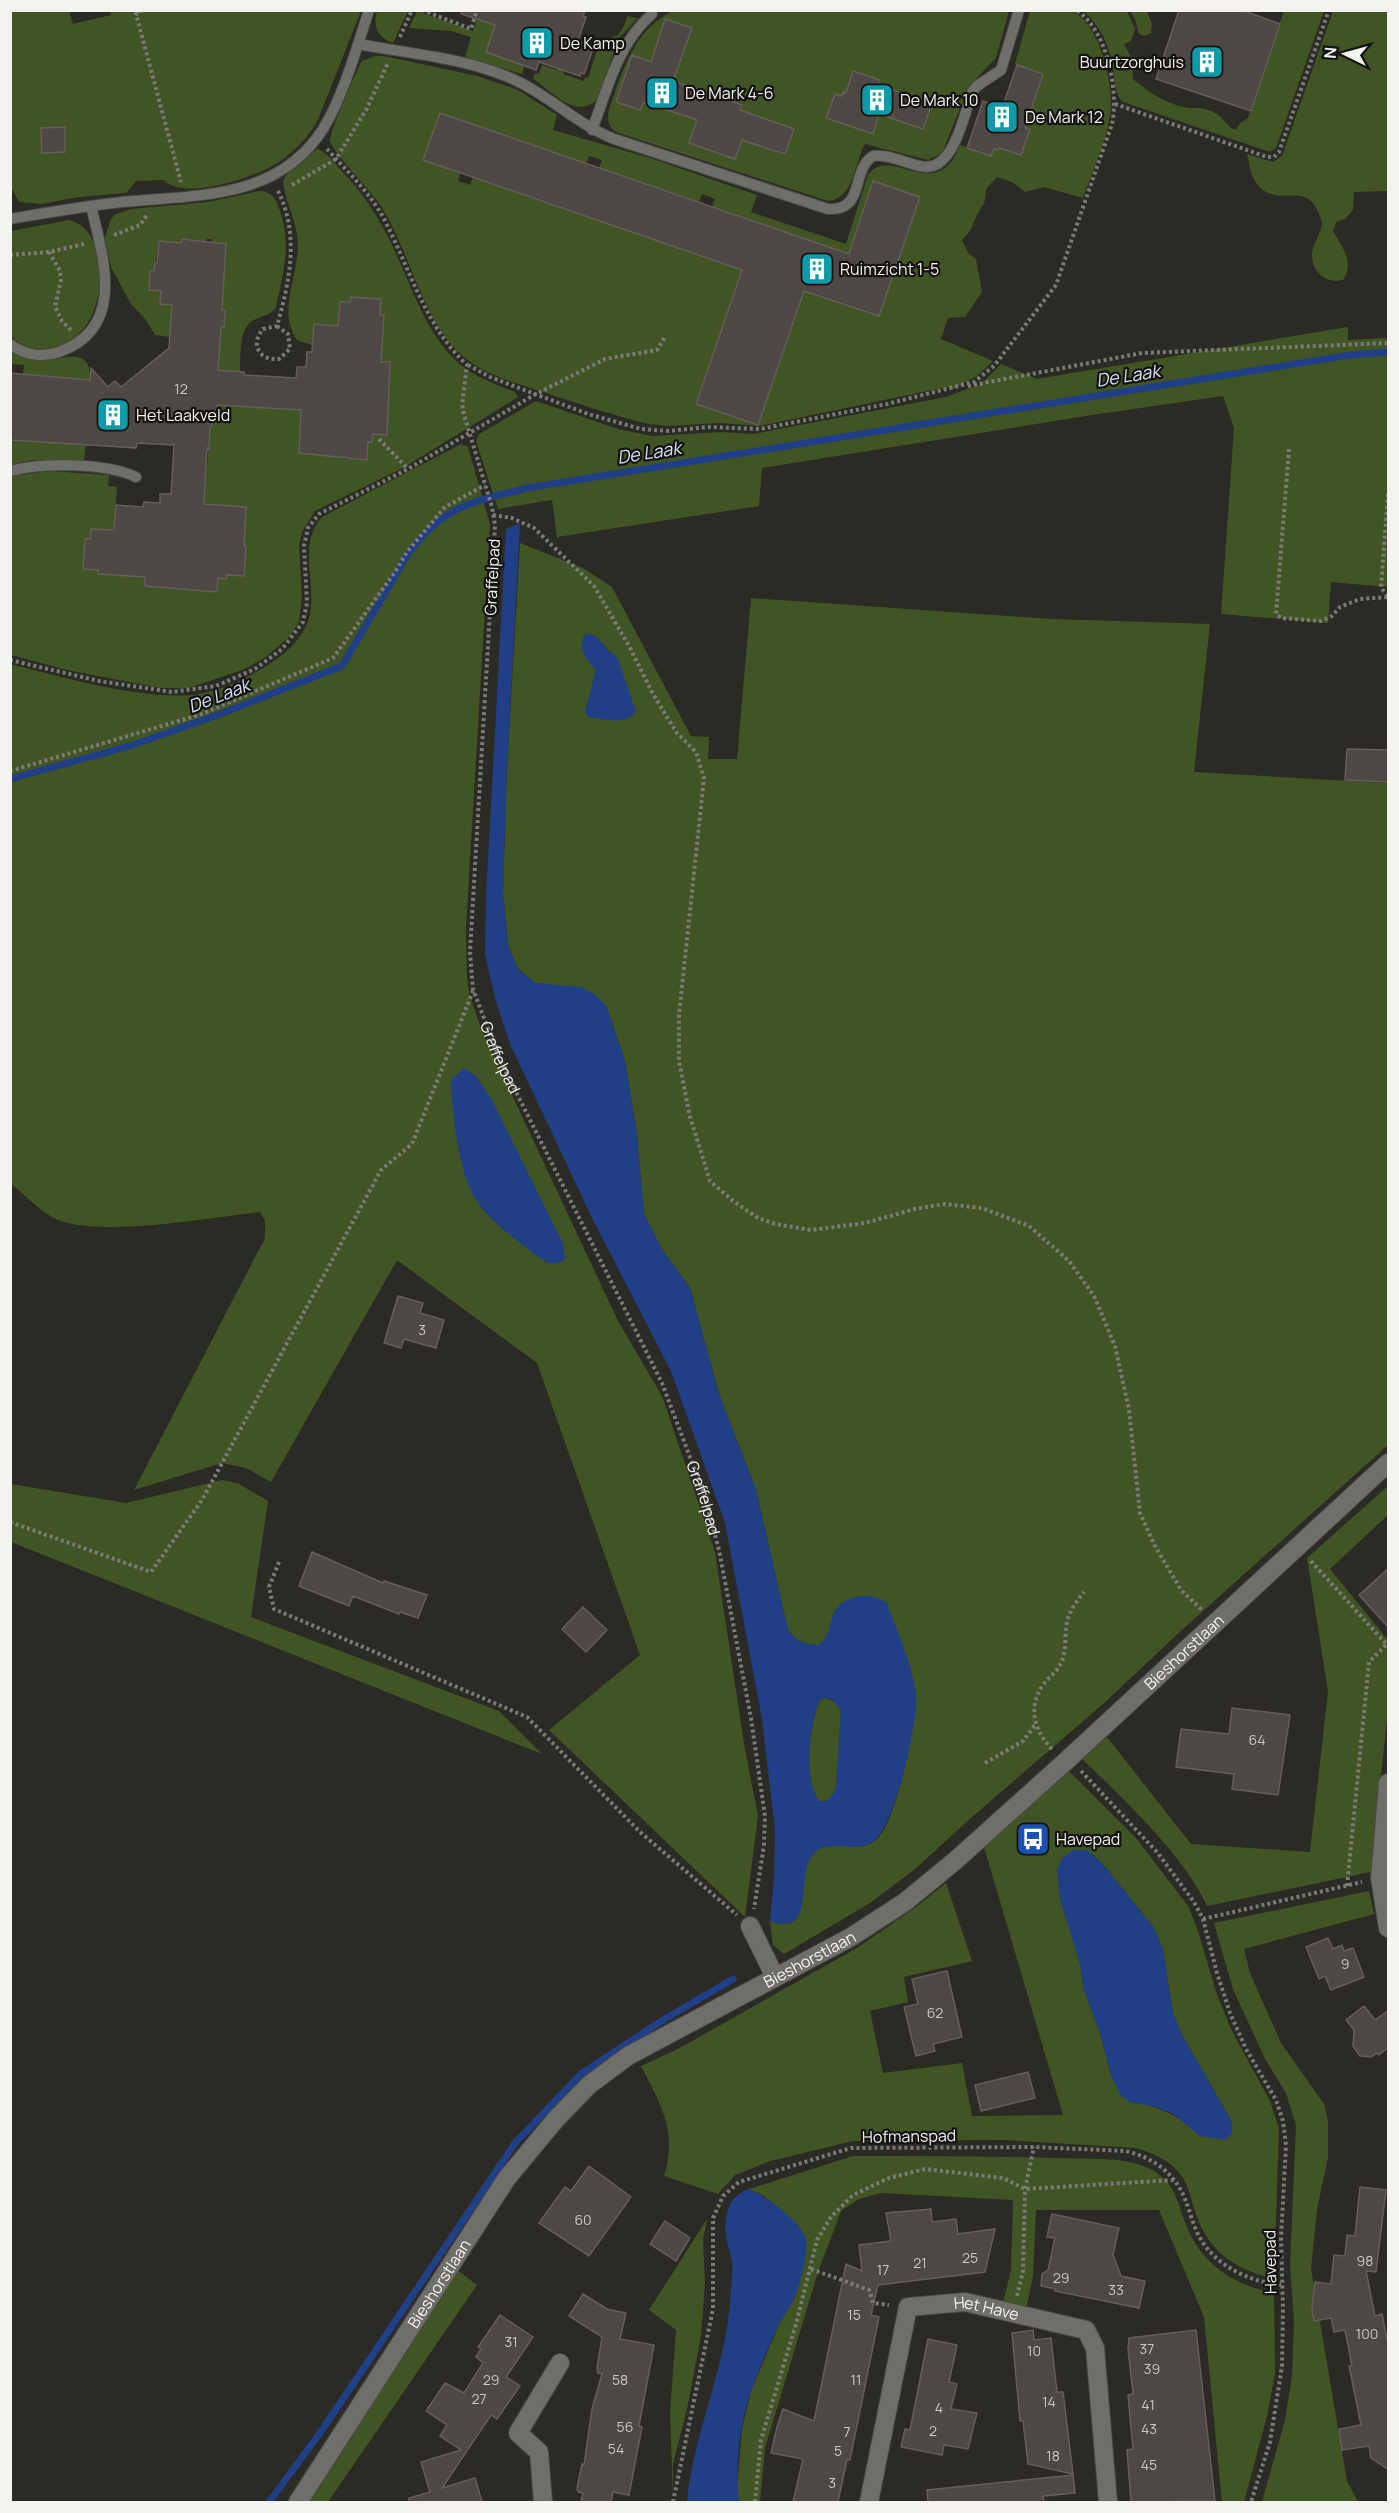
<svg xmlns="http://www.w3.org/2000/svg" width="1399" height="2513" viewBox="0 0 1399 2513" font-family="Manrope,sans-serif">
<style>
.green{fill:#415524;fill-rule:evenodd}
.water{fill:#213f87;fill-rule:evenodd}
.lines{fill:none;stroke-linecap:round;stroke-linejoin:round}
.stream{stroke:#213f87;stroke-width:7}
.building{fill:#4e4845;stroke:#645e5b;stroke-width:1.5}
.lane-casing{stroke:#4a4844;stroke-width:12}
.street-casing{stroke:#4a4844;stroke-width:20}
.path{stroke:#7c7a76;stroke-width:4;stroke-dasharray:3 3;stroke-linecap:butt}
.lane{stroke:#706e68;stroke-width:10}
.street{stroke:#706e68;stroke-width:18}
.labels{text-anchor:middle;stroke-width:4.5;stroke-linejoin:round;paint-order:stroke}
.number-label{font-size:14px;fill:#cbc8c5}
.poi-label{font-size:16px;fill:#f5f3f0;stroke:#131210;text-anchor:start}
.street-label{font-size:16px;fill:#f5f3f0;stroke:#131210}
.water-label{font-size:18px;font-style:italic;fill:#d5e0f5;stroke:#131210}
</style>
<rect width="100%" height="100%" fill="#2c2a25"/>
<path class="green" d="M110,10L361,11L317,122C307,138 295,151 279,162C259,176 182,202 164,180L136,181L126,193L79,197L42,204L19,202L11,187L10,11H69L73,24L111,15Z
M377,11H408L393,43C377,38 373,26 377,11Z
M417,11L473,31L480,11L483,21L495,25L486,52L524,66L522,74L465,57L471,37L451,31L409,28Z
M673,11H1009L996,58L969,86L942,153L928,160L865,144C854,163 855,198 828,201L619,133C608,129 607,120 609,109C623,71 633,30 673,11Z
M1030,11C1042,11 1061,7 1072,11C1100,23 1115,88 1110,115C1106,143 1092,172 1083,198L1044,187L1025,192L1012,182L997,177L986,189C985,206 984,202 977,215C971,228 973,229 962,240L968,253L976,259L982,292L965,317L948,318L941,339L993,361L977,376L953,389L947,387L760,426L719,423L668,426L649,424C612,415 576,403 540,391C516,383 489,376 469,361C424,328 411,254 382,208C373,192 331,151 330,141C329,134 357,69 362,61L375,56H384L477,76L518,90L557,115L553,130L650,158L757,195L751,212L846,244L868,175C890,143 937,207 960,145L991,156L994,149L999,148L1021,155L1030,130L1023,127L1043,74L1015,64ZM440,114L586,164L589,156L602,160L599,168L699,202L702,194L715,199L712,207L852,255L857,228L873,182L919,197L879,316L790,286L799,308L758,425L696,403L736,287L757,275L473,177L470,185L458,181L460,173L423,160Z
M1084,11H1127L1135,29L1131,41L1124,44L1132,59L1133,79C1149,92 1162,102 1184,107C1195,110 1200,105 1215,113C1224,117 1226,127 1236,130L1240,123L1248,118L1284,11H1324L1276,148L1270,152L1123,102C1113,93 1115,73 1112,61C1107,41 1099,25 1084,11Z
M1130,11H1147L1152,24L1151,33L1144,36L1139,34L1135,19Z
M1333,11H1388V191L1354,192L1353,210L1345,219L1336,222L1333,231C1342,247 1355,262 1343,280C1327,284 1312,273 1312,255C1312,244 1321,234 1322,224C1322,220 1319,214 1317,210C1304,180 1274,211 1255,181C1250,173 1249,162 1247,154L1273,162L1282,156Z
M627,16L638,18L619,38L597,100C574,120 553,91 533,79L535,73L539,74L542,65L557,70L558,67L564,69L563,74L584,81L585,77L588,78C592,68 594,55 600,46C607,34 621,44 627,16Z
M317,149C327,152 334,162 341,170C361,191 377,214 390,241C409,279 422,325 452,357C469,375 492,383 515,392L518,397L403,468L315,511L302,532L299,546L302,596L299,622L289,637L266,657L245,669L189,688H160L67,670L11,655L10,476L50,471L109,475L108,486L117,487L114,530L91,529L90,539H85L83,569L98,570L99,574L145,577V586L217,592L218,578L226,579L227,575L244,576L246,547L242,546L204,506L210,426H212L213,420H216L215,400L244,407L303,410L299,453L338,454V458L367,460L368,442H372L373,434L387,435L390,363L381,362V299L351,297L350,302H340L338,326L314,324L312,345L297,340C277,311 298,277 298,245C298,222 285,203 283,181L287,174Z
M259,191C272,191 276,199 280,211C292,244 283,274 276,307C271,315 265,315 256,319C238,326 241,355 240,371L213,370L221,327H224L225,310H222L212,239H207L206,241L183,239L182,243L159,241L154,271H150L149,289L161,291V304L173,305L170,337L155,335L146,320L131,304L111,267L105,238L110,221L114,215L131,209L208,202Z
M69,220C117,230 111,349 43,349C30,349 19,345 11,335V231Z
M1348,327V340L1388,338V587L1331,582L1328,623L1221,614L1234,428L1223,396L1092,415L762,468L759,506L557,537L552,500L498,509L476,441L479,434L536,401L618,429L652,436L721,432L753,434L946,397L981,384L1001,364L1037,379Z
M10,351C22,357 40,360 54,359C74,356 91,351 90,380L34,377V374H23L24,365L11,364Z
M10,440L86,443L84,461L32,460L11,465Z
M461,444L468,447L490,524L466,927L467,977L469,994L482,1031L618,1321L662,1396L715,1552L744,1744L758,1816L745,1917L549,1730L640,1655L537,1363L397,1260L271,1482L246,1468L222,1463L134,1490L265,1238V1221L260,1212C213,1217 94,1239 54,1218C38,1210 25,1194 11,1184L10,664C62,677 148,702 200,694C225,689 250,677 271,663C287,652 303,638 309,618C318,584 296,547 322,517ZM462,1156L549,1264L520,1242L468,1184Z
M520,543L583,568L612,587L691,736L709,737L708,759H737L751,598L1052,619L1210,624L1194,772L1385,783L1388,771V1445L1183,1629L1103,1704L972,1817L915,1869L870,1903L784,1954L773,1945L770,1921C817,1938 794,1877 812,1855C826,1837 853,1853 872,1843C897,1830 914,1724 916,1697L833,1613L830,1634L819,1645C805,1645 796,1641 788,1630L756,1490L719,1394L690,1288L661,1248L644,1214L637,1135L625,1061L606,1005L581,988L535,983L518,969L508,945L503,892L507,768Z
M222,1480L239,1484L268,1501L251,1617L499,1711L542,1754L11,1542V1484L126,1503Z
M1388,1486V1515L1330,1569L1388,1640V1709L1371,1872L1207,1906C1186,1858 1121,1796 1082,1759L1107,1737L1191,1844L1310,1852L1328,1691L1307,1558Z
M824,1698C834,1699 837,1703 841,1711L836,1788C832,1797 830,1803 819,1801C803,1779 809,1725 820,1700Z
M1069,1771L1136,1838L1188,1906L1198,1931L1217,1995L1232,2031L1270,2101L1279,2128L1274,2279C1251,2273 1228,2264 1213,2245C1179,2203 1206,2169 1136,2148L1004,2140L853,2141L770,2161L735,2175L718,2194L664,2176C678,2132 661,2105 641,2066L678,2049L857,1948L916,1907L946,1883L972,1961L904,1977L908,2002L870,2011L883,2073L962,2063L972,2116L1063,2115L984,1847ZM1102,1863L1154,1928L1163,1950L1173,2014L1182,2035L1232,2122L1200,2136C1177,2114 1161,2107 1130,2102L1111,2076L1101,2036L1084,1990L1080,1964L1071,1932Z
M1369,1891L1374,1914L1244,1949L1250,1973L1281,2043L1324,2104L1328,2121V2158L1317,2209L1311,2269L1347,2481L1358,2502H1262L1285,2420L1292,2376L1294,2321L1290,2265L1296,2125L1286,2093L1265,2059L1233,1989L1214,1923Z
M853,2156C919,2156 986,2156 1052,2158C1079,2159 1108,2157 1134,2163C1145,2166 1154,2170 1162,2177C1174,2187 1178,2202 1183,2217C1200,2264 1227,2281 1274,2294L1275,2374L1267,2416L1244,2502H1222L1204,2317L1159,2210H1036L1033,2276L1026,2309L1003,2303L1011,2270L1013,2200L881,2193L859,2199L841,2211L818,2272L765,2448L760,2502H739L737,2487L742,2429L751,2391L779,2324L795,2297L806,2240L798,2225L764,2196L749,2189Z
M707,2219L703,2240L705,2283L701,2336L687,2409L673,2464V2501L670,2413L676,2330L649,2310Z
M457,2270L477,2285L328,2502H302Z"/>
<path class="water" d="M520,523L507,768L503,892L508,945L518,969L535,983L581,987L594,994L606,1005L625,1061L637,1135L644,1214L661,1248L690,1288L719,1394L756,1490L788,1630C796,1641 805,1645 819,1645C832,1631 827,1631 833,1615C841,1594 871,1591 887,1603C897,1632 912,1663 916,1694C919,1719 894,1832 871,1843C852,1854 826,1837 812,1856C795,1878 817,1938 770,1921L774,1878L775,1830L762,1719L725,1523L671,1371L592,1218L510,1044L496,1002L485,954L486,895L506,529ZM824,1698L832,1699L841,1711L836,1788C832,1796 830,1803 819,1801C803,1779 809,1725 820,1700Z
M585,634C603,634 603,651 617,656L636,712C624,726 605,719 588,717L585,711L596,670C586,659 576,649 585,634Z
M464,1068L476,1076L492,1100L563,1244L565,1259C554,1269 543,1260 533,1253C514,1238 490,1221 476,1200C458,1172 452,1112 451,1080Z
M1073,1850H1087L1102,1863L1154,1928L1163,1950L1173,2014L1182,2035L1232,2122V2133L1226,2140L1200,2136L1172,2113L1152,2106L1130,2102L1121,2096L1111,2076L1101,2036L1084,1990L1080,1964L1060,1899L1057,1871L1062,1858Z
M749,2189C766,2197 801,2220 806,2240C808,2252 800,2286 794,2298C790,2308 783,2316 778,2326C769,2346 759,2368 752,2389C739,2424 735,2466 739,2502H687C693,2434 725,2371 730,2302C731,2289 733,2273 732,2261C731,2253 727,2246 726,2238C723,2219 728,2195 749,2189Z"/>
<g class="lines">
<path class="stream" d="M10,779L133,745L223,713L342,666L408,554C445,504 471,503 527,488L1350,355L1388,352
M269,2502L320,2433L515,2143L581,2074L663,2020L733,1979"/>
</g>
<path class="building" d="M462,10H585L583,16L586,17L578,41L594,46L584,74L581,72L580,76L539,62L536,70L486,52L495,25L461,14Z
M1179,10H1242L1280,24L1251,111L1156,79Z
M665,19L692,28L673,81L742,105L740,110L794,129L785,154L742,140L735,159L689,143L697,120L647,103H643L640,110L616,102L632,55L651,62Z
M1017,65L1043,74L1025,128L1030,129L1021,155L999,148L998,150L994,149L991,156L967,148L983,101L1002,108Z
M853,71L879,80L878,85L932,103L923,129L879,114L873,134L826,118L835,94L842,96L843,92L846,93Z
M440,113L849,254L873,181L920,197L879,316L804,291L758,425L696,404L742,270L423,160Z
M65,127V152L42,153L41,128Z
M182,239L226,244L222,310H225L224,327H221L218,370L244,372L245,375L296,378L297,367H306L307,352H312L314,324L338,326L340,302H350L351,297L381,299L380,315H384L381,362H390L387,435L373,434L372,442H368L367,460L299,453L301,410L217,405L216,420H213L212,426H210L209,449L207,448L204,504L246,507L244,546H246L244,576L227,575L226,579L218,578L217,592L145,586V577L98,574V570L83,569L85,539H90L91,529L114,530L116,505L143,507L144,502L160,503V494H171L174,445L137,443L136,448L10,440V373L90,380L91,368L108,387L115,381L121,387L169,348L172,305L160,304L161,291L149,290L150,271H154L155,263H157L159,241L182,243Z
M1347,749L1389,750L1388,782L1345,780Z
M398,1296L423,1303L420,1313L444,1320L436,1348L404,1339L401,1348L384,1343Z
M312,1552L383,1583L384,1581L427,1595L418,1618L400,1612L399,1614L353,1596L349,1606L299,1586Z
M1389,1568V1628L1359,1595Z
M583,1607L607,1630L586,1652L562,1629Z
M1232,1708L1290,1715L1278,1795L1232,1789L1234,1774L1176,1767L1181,1729L1229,1734Z
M1328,1938L1333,1949L1342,1945L1344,1951L1353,1948L1364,1977L1331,1990L1325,1976L1319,1979L1306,1947Z
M947,1971L962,2037L933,2044L935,2051L916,2056L904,2007L918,2004L912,1979Z
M1364,2006L1375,2020L1389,2010V2047L1379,2055L1377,2053L1371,2057L1360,2056L1353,2046L1354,2030L1346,2020Z
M1028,2072L1035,2098L981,2111L975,2085Z
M589,2166L631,2197L589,2256L539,2223L565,2187L571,2191Z
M1360,2187L1386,2190L1376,2272L1366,2271L1375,2316L1382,2314L1389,2349V2470L1371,2458L1369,2446L1342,2450L1339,2429L1361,2425L1349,2366H1352L1345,2330L1334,2332L1331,2318L1314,2321L1312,2308L1315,2282L1331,2284L1334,2255L1345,2256L1347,2235L1355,2236Z
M931,2209L932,2222L956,2219L958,2234L995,2229L985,2272L878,2285L871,2315L879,2317L850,2460H847L838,2502H793L803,2459L771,2453L777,2427L783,2409L814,2421L846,2264L862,2271L859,2245L891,2241L886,2213Z
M1052,2214L1119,2228L1113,2255L1121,2276L1145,2281L1139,2308L1055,2291L1056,2289L1041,2286L1042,2274L1048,2270L1055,2238L1047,2237Z
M665,2221L690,2238L676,2261L650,2244Z
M583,2294L607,2309L626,2313L620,2339L654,2345L639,2426L642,2427L629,2495L613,2492L611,2502H581L583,2493L578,2492L577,2488L582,2464L584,2465L592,2409L602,2374L598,2373L597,2368L602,2337L569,2316Z
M500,2315L533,2337L506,2377L520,2386L497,2419L491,2415L442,2488L475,2478L482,2502H409V2498L430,2492L421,2462L461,2450L440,2436L447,2425L426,2411L445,2383L464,2393L483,2363L476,2357L481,2349L478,2347Z
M1033,2330L1034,2340L1051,2338L1057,2392H1063L1073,2474L1028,2464L1023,2421H1020L1012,2333Z
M1196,2330L1215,2501L1131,2502L1127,2450L1133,2449L1128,2395L1133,2394L1128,2349L1129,2338Z
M928,2339L957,2345L949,2382L957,2384L951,2409L977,2413L968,2449L944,2445L942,2455L901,2447L905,2429L910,2430Z
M1073,2475L1075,2493L1043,2496L1044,2502H928L927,2490Z"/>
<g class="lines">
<defs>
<path id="lane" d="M358,44C410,54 471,58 519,82C553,99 579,125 614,139L828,209C866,211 850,171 873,156C889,154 905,163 920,166C953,175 964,115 972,92L977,86L1001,70L1019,10
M592,130C607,90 618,43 652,14
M10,219C45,213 79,207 114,203C190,194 276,203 323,129C343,97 357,47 369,10
M10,344C24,355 42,358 59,352C127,328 103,257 91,206
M10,471C41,462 107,463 136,477"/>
<g id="street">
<path d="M1388,1783L1380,1878L1388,1928"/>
<path d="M750,1926L775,1977"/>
<path id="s2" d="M298,2502L507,2178L556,2119L589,2085L628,2056L851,1937L905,1902L956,1860L1065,1762L1388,1463"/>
<path d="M543,2502L539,2452L518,2433L560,2363"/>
<path id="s3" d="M869,2502L908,2307L965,2302L1086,2330L1095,2348L1108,2502"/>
</g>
</defs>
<use href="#lane" class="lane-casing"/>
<use href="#street" class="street-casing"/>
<g class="path">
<path d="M140,10L141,13L136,14L181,182"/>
<path d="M422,10L471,29L477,10"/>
<path d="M400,37L412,10"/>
<path d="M1115,104L1267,157H1274L1279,152L1329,10"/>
<path id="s1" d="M327,149C347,171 369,192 383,217C410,268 424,325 467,365L462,404L464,415L492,507L495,526L470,952L473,989L499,1058L662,1383L705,1497L719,1550L751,1718L765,1816L764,1845L754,1909"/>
<path d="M292,185L336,159L366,110L388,63"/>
<path d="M114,235L140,225L147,215"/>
<path d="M49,252L60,271L61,280L55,307L62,321L71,330"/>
<path d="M10,255L49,252L84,244"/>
<path d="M277,326L288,334L290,349L279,359C259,361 250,344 263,329L277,326C290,280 300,233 277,189"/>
<path d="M468,365L490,377L588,414L641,429L669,431L707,427L760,429L887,404L974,382L994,366L1056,285L1112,124C1119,90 1107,29 1076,10"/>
<path d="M968,386L1142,353L1388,343"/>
<path d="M379,439L408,469"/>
<path d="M1289,449L1276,614L1281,618L1321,621L1332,616L1340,607L1360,599L1388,597"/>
<path d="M493,515L512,518L534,528L594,586L629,646L652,692L676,732L696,752L704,778L679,1015V1061L690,1117L710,1181L733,1201L758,1218L775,1224L811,1230L865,1223L915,1209L944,1204L982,1208L1029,1226L1069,1261L1094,1296L1115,1346L1129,1410L1140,1513L1155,1546L1181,1590L1202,1610"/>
<path d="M1388,596L1381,588L1388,494"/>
<path d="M10,660L99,681L172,692L216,686L255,669L282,649L303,622L307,603L304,546L308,528L319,514L408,469L534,395L605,359L657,350L665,337"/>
<path d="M10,771L202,714L333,658L395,572L407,552L445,507L485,485"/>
<path d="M10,1522L151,1572L202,1500L381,1170L412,1144L473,991"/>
<path d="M1311,1561L1388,1646"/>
<path d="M279,1562L269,1587L274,1609L527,1717L640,1832L737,1915"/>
<path d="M1052,1749C1034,1731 1028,1709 1042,1686C1047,1679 1056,1673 1060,1665C1066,1655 1065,1640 1066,1629C1067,1614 1075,1603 1084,1592"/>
<path d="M985,1763L1023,1741L1035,1725"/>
<path d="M1081,1771L1157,1852L1194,1902L1203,1919L1217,1973L1230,2013L1246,2049L1276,2100L1283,2121L1286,2145L1281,2238L1283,2308L1282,2366L1270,2442L1251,2502"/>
<path d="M1347,1886L1369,1662L1387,1644"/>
<path d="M1203,1919L1362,1882"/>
<path d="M811,2269L869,2290L873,2303L889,2305"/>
<path d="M1017,2296L1023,2271L1025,2189L1034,2147"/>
<path d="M673,2502L713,2309V2218L723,2196L739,2182L851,2148L1034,2147L1126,2151C1153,2158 1174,2172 1185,2199C1190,2211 1193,2226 1200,2238C1216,2266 1250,2282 1281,2285"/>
<path d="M755,2502L761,2440L796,2324L817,2240L831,2217L853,2195L889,2178L925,2169L1003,2178L1025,2189L1174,2180"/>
</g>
<use href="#lane" class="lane"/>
<use href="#street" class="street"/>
</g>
<defs>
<symbol id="building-square" viewBox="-11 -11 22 22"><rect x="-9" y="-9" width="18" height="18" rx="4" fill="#0f9aa8" stroke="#131210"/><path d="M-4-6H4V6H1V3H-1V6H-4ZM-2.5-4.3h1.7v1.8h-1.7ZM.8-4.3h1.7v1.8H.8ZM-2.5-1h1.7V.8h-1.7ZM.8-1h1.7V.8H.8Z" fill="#fff"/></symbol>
<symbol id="bus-square" viewBox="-11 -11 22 22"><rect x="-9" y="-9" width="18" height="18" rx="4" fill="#1a4fb4" stroke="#131210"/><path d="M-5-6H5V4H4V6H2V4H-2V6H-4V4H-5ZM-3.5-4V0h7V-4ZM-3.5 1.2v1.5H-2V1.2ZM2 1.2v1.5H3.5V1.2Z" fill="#fff"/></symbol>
</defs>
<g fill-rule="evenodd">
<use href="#building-square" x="518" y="24" width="38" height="38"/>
<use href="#building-square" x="1188" y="43" width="38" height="38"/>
<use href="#building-square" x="643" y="74" width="38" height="38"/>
<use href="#building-square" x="858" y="81" width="38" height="38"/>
<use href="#building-square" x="983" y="98" width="38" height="38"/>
<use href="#building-square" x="798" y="250" width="38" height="38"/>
<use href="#building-square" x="94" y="396" width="38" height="38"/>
<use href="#bus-square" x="1014" y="1820" width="38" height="38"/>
</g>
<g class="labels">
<g class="number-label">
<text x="181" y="394">12</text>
<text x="422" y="1335">3</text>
<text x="1257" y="1745">64</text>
<text x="1345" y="1969">9</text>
<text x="935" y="2018">62</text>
<text x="583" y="2225">60</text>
<text x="970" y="2263">25</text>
<text x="1365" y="2266">98</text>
<text x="920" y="2268">21</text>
<text x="883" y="2275">17</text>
<text x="1061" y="2283">29</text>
<text x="1116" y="2295">33</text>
<text x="854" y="2320">15</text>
<text x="1367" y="2339">100</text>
<text x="511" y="2347">31</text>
<text x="1147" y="2354">37</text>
<text x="1034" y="2356">10</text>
<text x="1152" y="2374">39</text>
<text x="491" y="2385">29</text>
<text x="620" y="2385">58</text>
<text x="856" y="2385">11</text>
<text x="479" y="2404">27</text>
<text x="1049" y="2407">14</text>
<text x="1148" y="2410">41</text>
<text x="939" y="2413">4</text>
<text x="625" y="2432">56</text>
<text x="1149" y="2434">43</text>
<text x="933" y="2436">2</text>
<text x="847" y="2437">7</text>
<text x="616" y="2454">54</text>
<text x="838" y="2456">5</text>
<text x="1053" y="2461">18</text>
<text x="1149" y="2470">45</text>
<text x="832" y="2488">3</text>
</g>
<g class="poi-label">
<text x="560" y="49">De Kamp</text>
<text x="1184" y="68" text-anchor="end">Buurtzorghuis</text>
<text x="685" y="99">De Mark 4-6</text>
<text x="900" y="106">De Mark 10</text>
<text x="1025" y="123">De Mark 12</text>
<text x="840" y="275">Ruimzicht 1-5</text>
<text x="136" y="421">Het Laakveld</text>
<text x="1056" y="1845">Havepad</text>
</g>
<g class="street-label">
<text transform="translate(492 577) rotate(-87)" y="6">Graffelpad</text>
<text dy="6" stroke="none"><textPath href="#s1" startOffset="963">Graffelpad</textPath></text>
<text dy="6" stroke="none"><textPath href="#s1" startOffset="1449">Graffelpad</textPath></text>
<text dy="6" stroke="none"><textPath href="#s2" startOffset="1250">Bieshorstlaan</textPath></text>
<text dy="6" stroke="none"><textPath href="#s2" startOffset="764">Bieshorstlaan</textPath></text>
<text transform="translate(909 2136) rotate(-1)" y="6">Hofmanspad</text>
<text transform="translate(1270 2262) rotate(-91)" y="6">Havepad</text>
<text dy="6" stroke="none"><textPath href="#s2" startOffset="260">Bieshorstlaan</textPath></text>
<text dy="6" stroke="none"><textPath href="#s3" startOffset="278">Het Have</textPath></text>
</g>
<g class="water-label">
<text transform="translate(1128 376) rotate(-9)" y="6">De Laak</text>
<text transform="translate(649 453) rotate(-9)" y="6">De Laak</text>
<text transform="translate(219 696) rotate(-21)" y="6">De Laak</text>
</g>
</g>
<rect width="1399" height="2513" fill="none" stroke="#f5f3f0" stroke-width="24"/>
<g transform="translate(1345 54) rotate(275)" stroke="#131210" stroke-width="4.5" paint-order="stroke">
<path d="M0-4.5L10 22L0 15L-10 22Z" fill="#f5f3f0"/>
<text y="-9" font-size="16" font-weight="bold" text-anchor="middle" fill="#f5f3f0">N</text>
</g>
</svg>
